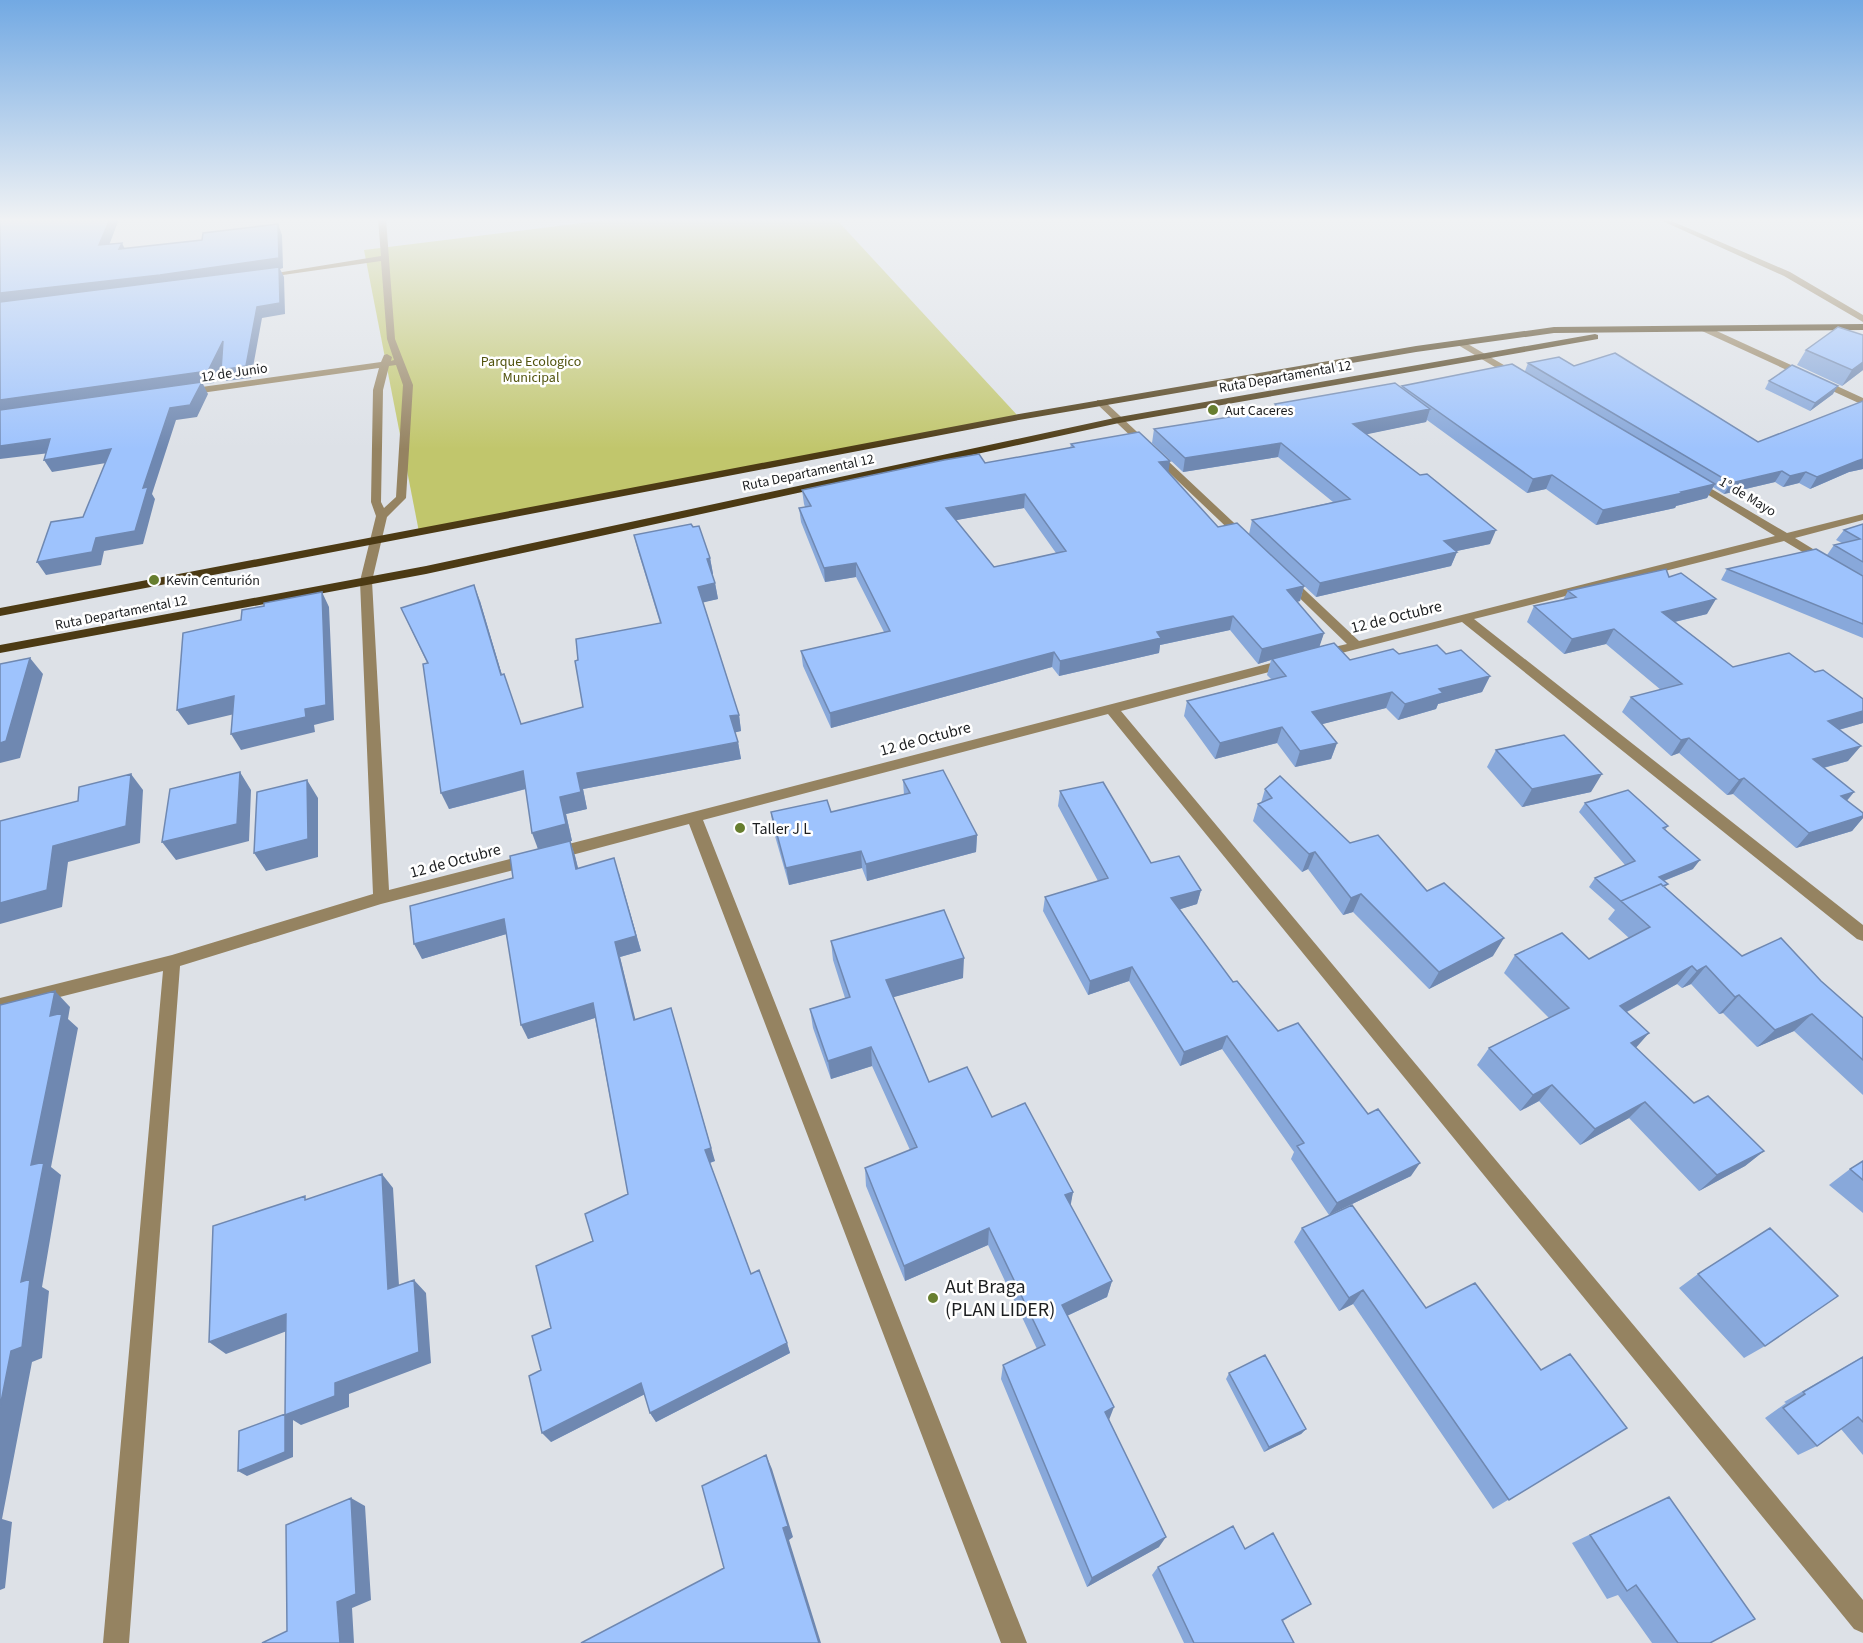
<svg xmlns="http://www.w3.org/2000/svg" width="1863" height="1643" viewBox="0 0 1863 1643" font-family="'Source Sans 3',sans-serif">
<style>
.green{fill:#c1c66c}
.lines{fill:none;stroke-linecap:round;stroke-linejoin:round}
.minor{fill:#958361;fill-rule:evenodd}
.major{fill:#4c3a14;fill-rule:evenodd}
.wall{fill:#88a8da;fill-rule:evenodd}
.shaded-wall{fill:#6f88b1}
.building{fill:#9ec3fd;stroke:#6f88b1;stroke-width:1.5;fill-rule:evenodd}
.poi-dot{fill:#677e2f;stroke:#fff;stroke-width:2}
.labels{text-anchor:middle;stroke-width:5;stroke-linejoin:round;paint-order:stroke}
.far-park-label{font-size:14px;fill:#52540f;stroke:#fff}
.far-street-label{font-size:14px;fill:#1c1e20;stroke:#fff}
.far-poi-label{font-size:14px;fill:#1c1e20;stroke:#fff;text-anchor:start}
.street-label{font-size:16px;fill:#1c1e20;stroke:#fff}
.poi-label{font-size:16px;fill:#1c1e20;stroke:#fff;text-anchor:start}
.near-poi-label{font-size:20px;fill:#1c1e20;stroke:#fff;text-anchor:start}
</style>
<rect width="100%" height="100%" fill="#dde1e7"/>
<path class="green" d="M614,219H836L1019,417L419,532L364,250Z"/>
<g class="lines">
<path class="minor" d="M378,219H386L395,339L413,385L406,498L387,517L372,581L389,890L529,854L534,856L537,860L534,864L529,866L381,904L180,966L129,1643H103L163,971L0,1012V998L172,955L373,894L360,581L376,516L371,502L373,390L379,368L187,395L182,392L187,389L381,362L384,355L387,354L392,357L391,361L394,360L387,339L381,261L262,278L258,276L381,256ZM396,365L403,385L396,497L384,508L381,502L383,390L389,366Z
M1658,219H1667L1790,272L1863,315V322L1784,276Z
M1702,327H1708L1863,398V405L1702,331Z
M1461,340L1521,375L1523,377L1515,379L1458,345L1457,343Z
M1097,400H1103L1248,536V540H1240L1097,404Z
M1693,478L1787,533L1863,514V520L1795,538L1831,560V564H1823L1784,541L1474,619L1863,925V941L1857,939L1462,622L1322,658L1317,657L1316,654L1317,651L1347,644L1281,580L1283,577H1291L1359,641L1775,536L1689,483L1688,481Z
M1287,659L1293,663L1292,666L1121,711L1863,1600V1633L1854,1629L1108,714L703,820L1027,1643H1001L689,824L553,860L548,858L545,854L548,850L553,848Z"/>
<path class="major" d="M1863,324V330L1554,333L1416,352L1019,420L0,616V608L1019,414L1416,346L1554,327Z
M1595,334L1598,335V339L1119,423L426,574L0,653V645L426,566L1119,417Z"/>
</g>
<path class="wall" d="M1806,350L1863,370L1842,386L1797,365Z
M1528,363L1574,366L1758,442L1863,401V469L1849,472L1810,489L1799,483L1783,487L1775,482L1724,494L1713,487L1707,498L1676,506L1675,508L1596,525L1546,489L1527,493L1427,420L1426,422L1366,434L1490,544L1456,551L1457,552L1451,566L1316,597L1249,534L1252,520L1333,502L1278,457L1183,472L1152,443L1154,429L1274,410L1275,404L1401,388L1402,386L1525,371Z
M1769,381L1833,394L1810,411L1765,389Z
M1071,444L1168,472L1218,527L1304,586L1300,601L1297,602L1324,633L1319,646L1350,660L1399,654H1446L1490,676L1482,692L1438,704L1436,709L1398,720L1386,708L1322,724L1337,743L1331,759L1295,767L1277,743L1215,759L1184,716L1187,701L1271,679L1267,675L1271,660L1258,664L1230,630L1160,645L1159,653L1059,676L1052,667L831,728L803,666L801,651L884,632L856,577L825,582L801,522L799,508L805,507L804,504L802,490L985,463L1070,448ZM1024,508L1056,553L994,567L956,520Z
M1863,524V638L1721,580L1727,569L1827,555L1834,545L1842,543L1836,540L1844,530Z
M634,535L710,558L713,574H712L715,583L718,599L703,602L739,715L741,731L735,732L738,742L741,759L583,789L587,809L566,814L572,841H570L575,856L578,868L619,873L641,951L620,957L635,1020L715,1161L710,1163L751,1274L787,1343L790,1353L656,1422L650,1413L645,1394L551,1442L541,1370L551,1328L593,1241L628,1194L595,1018L528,1039L506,934L422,959L513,878L538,849L526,789L449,809L427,663L401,608L480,601L502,675L504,674L521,724L583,707L660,623L638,551Z
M1669,577L1707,614L1675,622L1733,667L1863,711V723L1839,730L1848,761L1824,768L1854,792L1847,801L1863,813V818L1852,831L1796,848L1733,794L1727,795L1679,753L1671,756L1622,712L1631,697L1661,690L1606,644L1564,654L1527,622L1534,606L1563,600L1568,591Z
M1496,750L1591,792L1522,807L1487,767Z
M903,780L977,835L976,852L867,881L862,868L789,885L773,829L771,812H831L904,795Z
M1265,789L1427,891L1493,956L1429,989L1353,912L1343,915L1308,869L1302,872L1253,821L1258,804L1261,803Z
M1060,791L1151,863L1201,890L1197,904L1180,909L1233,982L1411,1176L1329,1215L1291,1159L1294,1152L1222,1049L1180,1066L1129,981L1088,995L1043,911L1045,897L1098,881L1058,806Z
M1585,803L1668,826L1665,830L1693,869L1664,881L1668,884L1665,887L1742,956L1821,981L1863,1018V1095L1794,1031L1757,1047L1723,1013L1719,1014L1691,984L1682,988L1677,984L1627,1012L1636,1048L1694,1103L1764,1151L1745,1166L1699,1191L1629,1118L1580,1145L1539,1101L1520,1111L1477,1065L1489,1048L1549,1018L1504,973L1515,955L1589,959L1629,938L1608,919L1615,910L1589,887L1595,878L1625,865L1579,812Z
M831,941L963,978L893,997L929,1082L992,1117L1073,1192L1070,1205L1112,1281L1107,1297L1067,1316L1159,1547L1087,1587L1001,1379L1003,1365L1037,1349L988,1245L905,1281L866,1186L865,1168L910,1150L872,1066L831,1079L813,1028L810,1009L845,998L833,960Z
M1863,1161V1213L1829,1185L1850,1169Z
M1302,1228L1426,1308L1541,1370L1627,1428L1493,1509L1353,1304L1339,1311L1294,1242Z
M1698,1274L1765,1346L1744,1358L1679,1288Z
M1863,1356V1455L1841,1429L1817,1446L1798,1455L1765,1418L1786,1403L1784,1402Z
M1229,1373L1306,1429L1301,1434L1264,1452L1226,1379Z
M1669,1497L1710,1643H1652L1618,1595L1607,1599L1572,1543Z
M1245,1549L1300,1610L1283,1621L1294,1643H1184L1152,1575L1158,1567Z"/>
<path class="shaded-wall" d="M110,219H119L105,256L99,245Z
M278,224L282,235L283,268L280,269L284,277L285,314L262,318L251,378L226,381L221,370L257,307L0,304V293Z
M122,243L127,253L119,249Z
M223,341L229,353L214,383L203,384L208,394L197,417L176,420L152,494L155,499L143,544L104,551L101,565L46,575L37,562L96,538L143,488L170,408L0,413V400Z
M1863,362V370L1842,386L1852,370Z
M1838,386L1833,394L1810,411L1815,403Z
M1430,409L1426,422L1349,438L1353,424Z
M50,439L58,452L0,459V446Z
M1281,443L1278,457L1183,472L1185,458Z
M111,449L118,461L52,472L44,460Z
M1863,459V469L1849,472L1810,489L1817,477L1857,461Z
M1170,461L1168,475L1159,462Z
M1782,471L1775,482L1724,494L1731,483Z
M1806,472L1799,483L1783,487L1790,476Z
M1552,475L1546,489L1527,493L1533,479Z
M1715,484L1707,498L1676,506L1675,508L1596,525L1603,510Z
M1025,494L1024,508L946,522V508Z
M1496,530L1490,544L1438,555L1444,541Z
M1457,552L1451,566L1316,597L1320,583Z
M710,558L713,574L709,575L707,559Z
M856,563V577L825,582L824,568Z
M715,583L718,599L701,603L698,587Z
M474,585L480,601L507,692L501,675Z
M1304,586L1300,601L1283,605L1287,590Z
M322,592L329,607L334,720L314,725L315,732L241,750L231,734L305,709Z
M1716,599L1707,614L1653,627L1662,612Z
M1233,616L1230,630L1160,645L1159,653L1059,676L1060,661L1157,632Z
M1614,629L1606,644L1564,654L1572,639Z
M1324,633L1319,648L1272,659L1271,660L1258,664L1262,649Z
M1054,652L1052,667L831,728L830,713Z
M30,658L43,674L20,758L0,763V743Z
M1490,676L1482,692L1438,704L1436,709L1398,720L1405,704L1439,689Z
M1392,692L1386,708L1307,728L1312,712Z
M234,696L243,712L188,725L177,710Z
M1863,711V723L1816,736L1828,721Z
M739,715L741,731L733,733L730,716Z
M1282,727L1277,743L1215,759L1220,743Z
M1689,738L1679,753L1671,756L1681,740Z
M738,742L741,759L583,789L587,809L566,814L572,841H570L575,856L582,884L538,849L532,833L560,797L577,773Z
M1337,743L1331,759L1295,767L1300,751Z
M1861,746L1848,761L1800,774L1813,759Z
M523,771L529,788L449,809L441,793Z
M240,772L251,790L249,841L176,860L162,842Z
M131,774L143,790L140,843L68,862L62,907L0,924V903L53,846Z
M1602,774L1591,792L1522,807L1532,789Z
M1744,778L1733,794L1727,795L1739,780Z
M307,780L318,798V857L266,871L254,853Z
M1854,792L1841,807V796Z
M1863,816V818L1852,831L1796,848L1809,833Z
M977,835L976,852L867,881L866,864Z
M861,851L862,868L789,885L786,868Z
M1315,852L1308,869L1302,872L1309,854Z
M614,858L641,951L620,957L639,1034L634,1020L615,942Z
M1700,860L1693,869L1653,885L1659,877Z
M1201,890L1197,904L1168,913L1171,898Z
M1361,894L1353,912L1343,915L1351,898Z
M504,919L510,933L422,959L414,944Z
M1504,938L1493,956L1429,989L1439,972Z
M964,958L963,978L887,999L886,980Z
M1692,966L1677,984L1606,1023L1620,1006Z
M1706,966L1691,984L1682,988L1697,971Z
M1132,967L1129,981L1088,995L1090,981Z
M55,991L70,1007L68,1019L78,1028L51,1167L61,1175L42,1287L49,1291L42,1358L32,1362L2,1519L12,1522L5,1588L0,1590V1407L21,1282L31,1165L50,1016Z
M1739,995L1723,1013L1719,1014L1735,997Z
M593,1003L598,1017L528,1039L521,1025Z
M671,1008L715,1161L709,1163L705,1150Z
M1812,1014L1794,1031L1757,1047L1775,1030Z
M1649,1033L1634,1050L1631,1043Z
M1227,1036L1222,1049L1180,1066L1184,1052Z
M871,1047L872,1066L831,1079L828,1061Z
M1552,1085L1539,1101L1520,1111L1533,1095Z
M1645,1102L1629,1118L1580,1145L1595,1129Z
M1764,1151L1745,1166L1699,1191L1717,1175Z
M1420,1163L1411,1176L1329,1215L1337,1203Z
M382,1174L393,1188L400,1302L388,1289Z
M1073,1192L1070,1209L1065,1195Z
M989,1228L988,1245L905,1281L904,1266Z
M414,1280L426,1293L431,1363L349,1394V1407L301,1425L285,1415L335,1383Z
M1112,1281L1107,1297L1058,1320L1062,1305Z
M1363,1290L1353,1304L1339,1311L1349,1298Z
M286,1314L300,1326L226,1354L209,1342Z
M787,1343L790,1353L656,1422L650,1413Z
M641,1383L647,1393L551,1442L542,1433Z
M1114,1407L1109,1420L1105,1412Z
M285,1414L293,1420V1457L247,1476L238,1471Z
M1306,1429L1301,1434L1264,1452L1269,1447Z
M766,1455L772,1469L793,1537L789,1540L821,1643H819L783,1528Z
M351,1498L365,1506L371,1600L352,1608L354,1643H340L337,1602Z
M1166,1537L1159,1547L1087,1587L1092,1578Z"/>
<path class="building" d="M0,219H110L99,245L122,243L119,249L202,240L203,233L278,224L279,258L160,275L0,293Z
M279,267L280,303L257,307L246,366L221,370L223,341L208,371L0,400V302Z
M1838,327L1863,335V362L1852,370L1806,350Z
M1615,353L1758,442L1863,401V459L1857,461L1817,477L1806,472L1790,476L1782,471L1731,483L1528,363L1559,357L1574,366Z
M1512,364L1715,484L1681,492L1683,493L1603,510L1552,475L1533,479L1402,386Z
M1792,365L1838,386L1815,403L1769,381Z
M202,382L190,405L170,408L143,488L148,487L135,531L96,538L92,552L37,562L51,522L83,517L111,449L44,460L50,439L0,446V410Z
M1395,383L1430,409L1353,424L1420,475L1427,474L1496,530L1444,541L1457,552L1320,583L1252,520L1350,499L1281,443L1185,458L1154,429L1280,409L1275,404Z
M1139,432L1170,461L1159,462L1218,527L1237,523L1304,586L1287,590L1324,633L1262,649L1233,616L1157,632L1161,638L1060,661L1054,652L830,713L801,651L890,631L856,563L824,568L799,508L811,506L802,490L944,460L979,454L985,463L1074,447L1071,444ZM1025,494L1066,551L994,567L946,508Z
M691,524L693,527L699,526L710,558L707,559L715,583L698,587L739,715L730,716L738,742L577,773L581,792L560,797L566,824L532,833L523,771L441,793L423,664L428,663L401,608L474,585L501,675L504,674L521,724L583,707L575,661L578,660L576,639L661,623L634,535Z
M1863,524V562L1834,545L1860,539L1844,530Z
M1816,549L1863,576V624L1727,569Z
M1666,569L1669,577L1681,573L1716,599L1662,612L1733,667L1789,653L1815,672L1823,670L1863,699V711L1828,721L1861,746L1813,759L1854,792L1841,796L1863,813V816L1809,833L1744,778L1739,780L1689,738L1681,740L1631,697L1682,684L1614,629L1572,639L1534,606L1576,597L1568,591Z
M322,592L326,705L305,709L306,717L231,734L234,696L177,710L183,633L241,620L242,610L264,606V603Z
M1334,643L1350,660L1393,649L1399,654L1437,645L1446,654L1461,650L1490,676L1439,689L1443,693L1405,704L1392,692L1312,712L1337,743L1300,751L1282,727L1220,743L1187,701L1286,676L1272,659Z
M30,658L6,741L0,743V664Z
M1564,735L1602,774L1532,789L1496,750Z
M943,770L977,835L866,864L861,851L786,868L771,812L827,800L831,812L910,793L903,780Z
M240,772L237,824L162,842L170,789Z
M131,774L126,826L53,846L47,890L0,903V821L78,801L79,787Z
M1280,776L1350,843L1378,835L1427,891L1444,883L1504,938L1439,972L1361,894L1351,898L1315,852L1309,854L1258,804L1272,798L1265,789Z
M307,780L308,839L254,853L257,792Z
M1103,782L1151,863L1179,856L1201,890L1171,898L1233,982L1237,981L1278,1031L1298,1023L1368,1114L1378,1109L1420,1163L1337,1203L1297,1146L1304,1143L1227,1036L1184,1052L1132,967L1090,981L1045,897L1108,878L1060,791Z
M1628,790L1668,826L1663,828L1700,860L1659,877L1668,884L1663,886L1661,884L1621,901L1623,903L1595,878L1635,861L1585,803Z
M570,841L576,869L614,858L636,936L615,942L634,1020L671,1008L711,1148L705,1150L751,1274L759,1270L787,1343L650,1413L641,1383L542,1433L529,1376L541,1370L532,1336L551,1328L536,1266L593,1241L585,1214L628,1194L593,1003L521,1025L504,919L414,944L410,906L513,878L510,856Z
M1661,884L1742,956L1781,938L1821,981L1863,1018V1060L1812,1014L1775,1030L1739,995L1735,997L1706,966L1697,971L1692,966L1620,1006L1649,1033L1631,1043L1694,1103L1708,1096L1764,1151L1717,1175L1645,1102L1595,1129L1552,1085L1533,1095L1489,1048L1569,1008L1515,955L1562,933L1589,959L1650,927L1621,901Z
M944,910L964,958L886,980L929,1082L967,1067L992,1117L1025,1103L1073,1192L1065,1195L1112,1281L1062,1305L1114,1407L1105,1412L1166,1537L1092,1578L1003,1365L1045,1345L989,1228L904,1266L865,1168L917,1147L871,1047L828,1061L810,1009L850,997L831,941Z
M55,991L50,1016L62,1013L31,1165L44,1162L21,1282L30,1279L22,1347L11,1351L0,1407V1005Z
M1863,1161V1180L1850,1169Z
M382,1174L388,1289L414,1280L419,1352L335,1383V1396L285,1415L286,1314L209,1342L213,1226L305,1196V1200Z
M1352,1205L1426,1308L1475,1283L1541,1370L1570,1354L1627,1428L1509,1500L1363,1290L1349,1298L1302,1228Z
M1770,1228L1838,1296L1765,1346L1698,1274Z
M1265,1355L1306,1429L1269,1447L1229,1373Z
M1863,1357V1422L1858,1417L1817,1446L1783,1408L1805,1394L1803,1392Z
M285,1414V1452L238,1471L239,1431Z
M766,1455L788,1526L783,1528L819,1643H581L724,1568L702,1486Z
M1669,1497L1755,1619L1710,1643H1678L1636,1585L1627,1591L1590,1535Z
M351,1498L356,1594L337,1602L340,1643H262L287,1631L286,1525Z
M1233,1526L1245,1549L1273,1533L1311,1604L1282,1620L1294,1643H1194L1158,1567Z"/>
<linearGradient id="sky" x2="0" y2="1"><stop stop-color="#72a9e3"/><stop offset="0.49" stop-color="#f0f2f4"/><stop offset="1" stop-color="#f0f2f4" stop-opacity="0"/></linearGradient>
<rect width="1863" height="449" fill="url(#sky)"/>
<g class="poi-dot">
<circle cx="1213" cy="410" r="6"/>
<circle cx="154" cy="580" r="6"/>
<circle cx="740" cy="828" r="6"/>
<circle cx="933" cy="1298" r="6"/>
</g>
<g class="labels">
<g class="far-park-label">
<text x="531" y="366">Parque Ecologico<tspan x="531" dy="16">Municipal</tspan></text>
</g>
<g class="far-street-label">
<text transform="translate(234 372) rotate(-8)" y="5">12 de Junio</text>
<text transform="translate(1285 376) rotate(-10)" y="5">Ruta Departamental 12</text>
<text transform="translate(808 472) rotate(-12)" y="5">Ruta Departamental 12</text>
<text transform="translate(1748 496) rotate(31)" y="5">1° de Mayo</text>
<text transform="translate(121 612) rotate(-11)" y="5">Ruta Departamental 12</text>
</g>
<g class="far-poi-label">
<text x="1225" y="415">Aut Caceres</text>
<text x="166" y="585">Kevin Centurión</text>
</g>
<g class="street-label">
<text transform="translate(1396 616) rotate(-14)" y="6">12 de Octubre</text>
<text transform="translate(925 738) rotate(-15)" y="6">12 de Octubre</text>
<text transform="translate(455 860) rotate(-15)" y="6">12 de Octubre</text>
</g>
<g class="poi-label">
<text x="752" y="834">Taller J L</text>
</g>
<g class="near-poi-label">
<text x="945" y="1293">Aut Braga<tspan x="945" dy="23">(PLAN LIDER)</tspan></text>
</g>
</g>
</svg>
